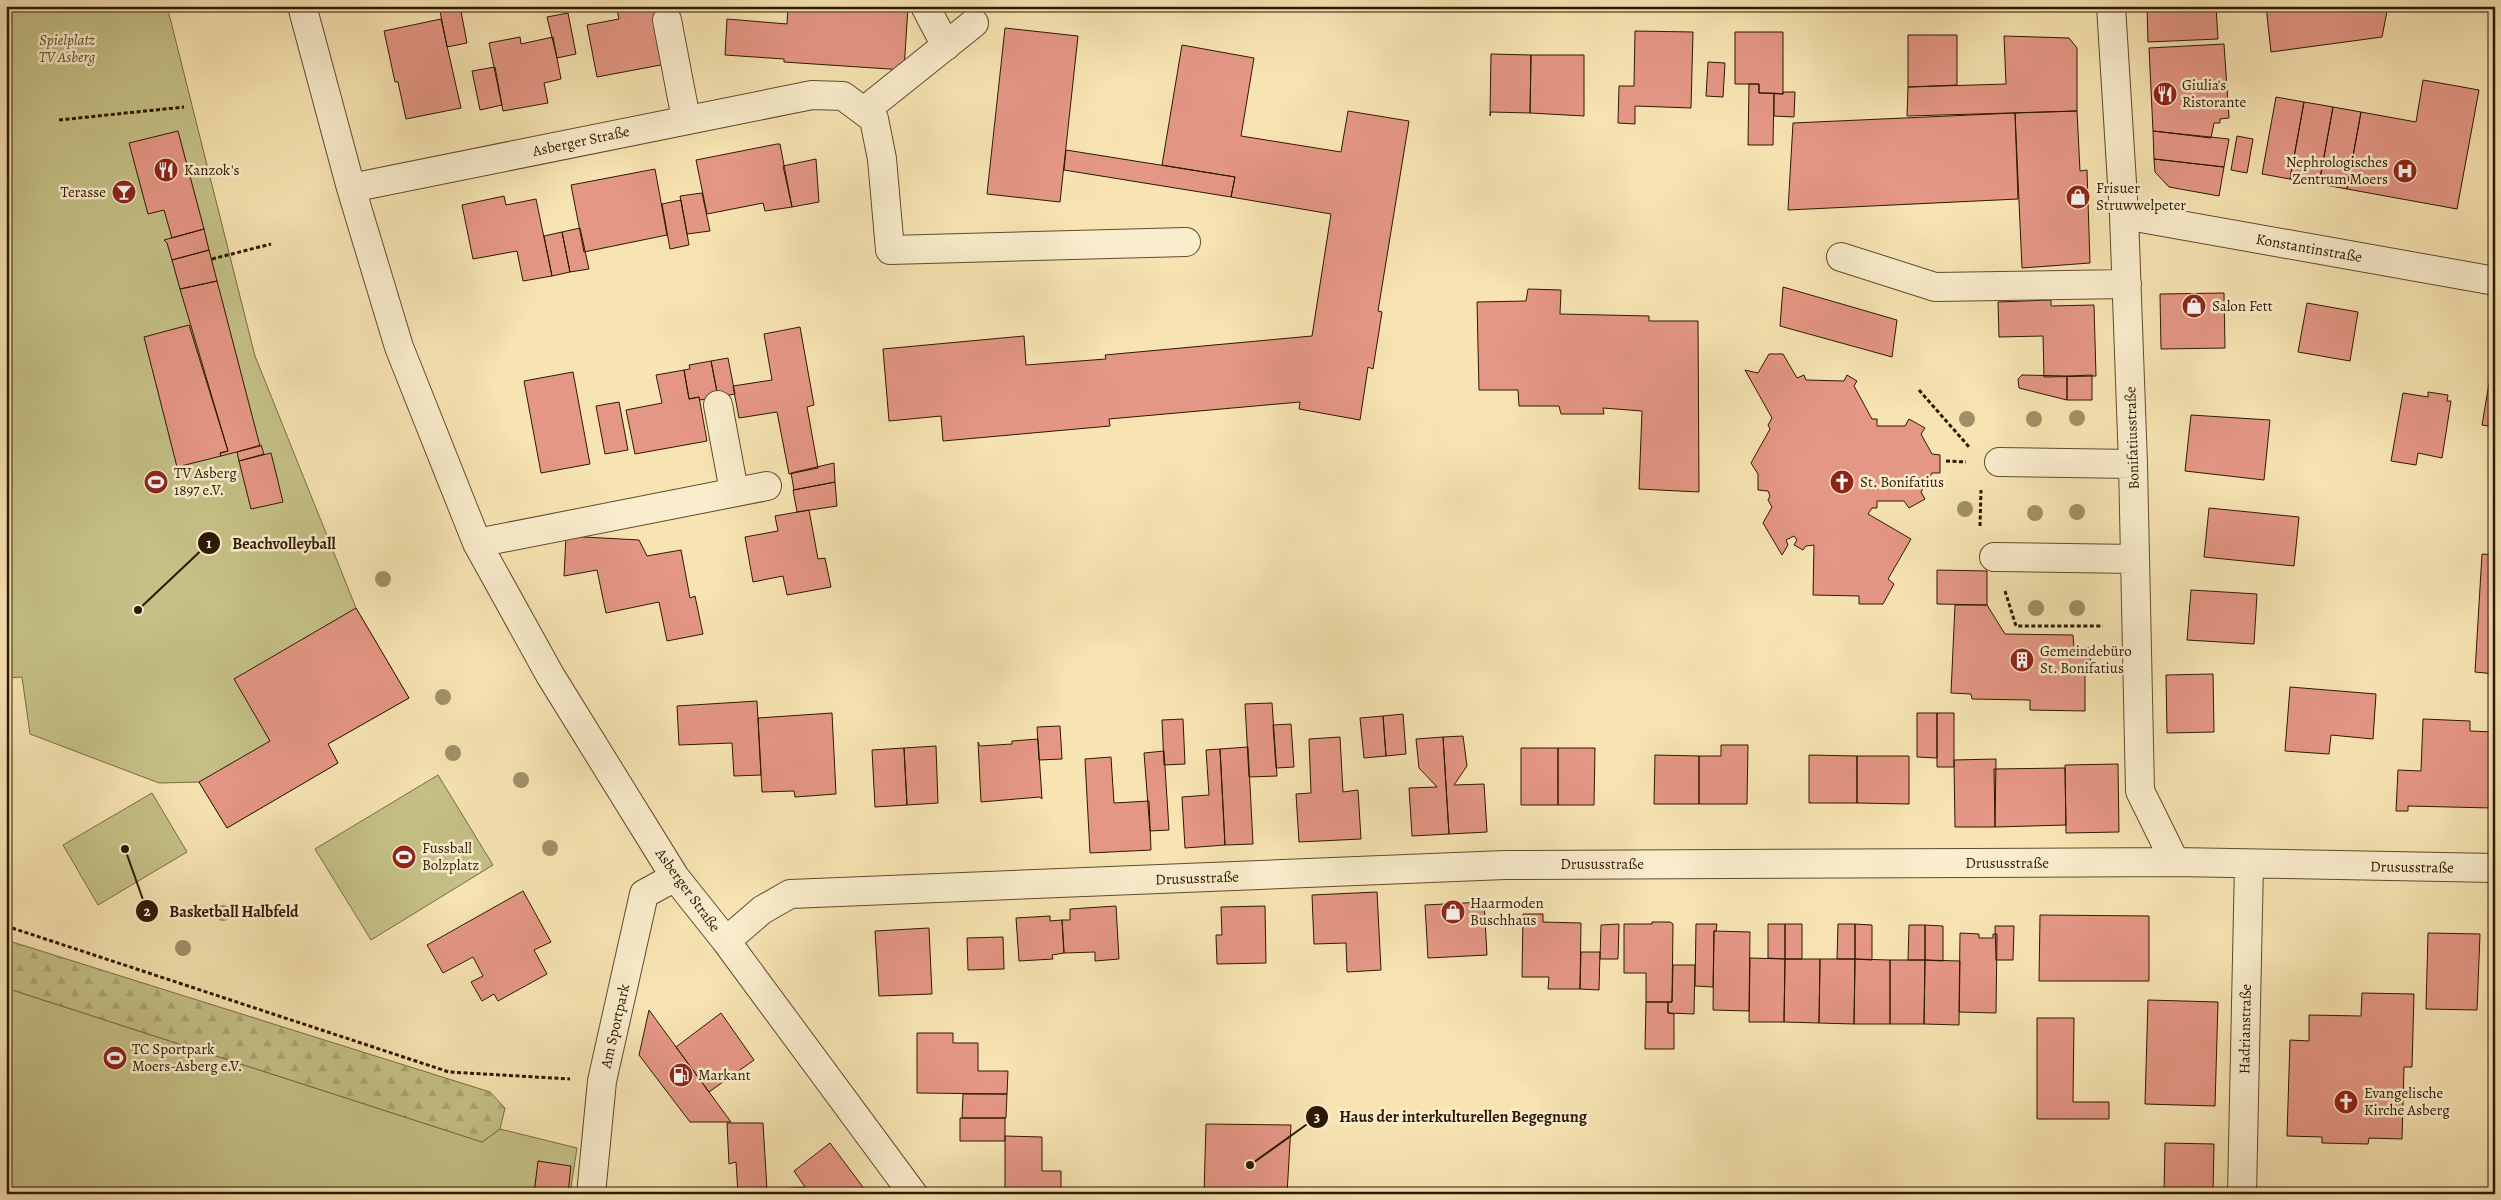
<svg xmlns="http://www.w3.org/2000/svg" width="2501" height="1200" viewBox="0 0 2501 1200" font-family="Alegreya,serif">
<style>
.green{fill:#c5c187;stroke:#796c44}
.forest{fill:url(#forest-firs);stroke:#796c44}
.building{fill:#e59785;stroke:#2d1801}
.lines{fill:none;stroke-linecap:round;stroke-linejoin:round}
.minor-casing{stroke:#604b2d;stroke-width:30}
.path{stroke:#2d1801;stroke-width:3;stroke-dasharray:4 2.5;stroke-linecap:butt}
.minor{stroke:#faedcd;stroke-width:28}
.tree{fill:#a19067}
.labels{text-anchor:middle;stroke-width:5;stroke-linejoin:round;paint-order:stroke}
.park-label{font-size:15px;font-style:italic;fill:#5b4b29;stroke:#faedcd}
.poi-label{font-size:15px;fill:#2d1801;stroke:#faedcd;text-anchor:start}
.street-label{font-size:15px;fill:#2d1801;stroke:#faedcd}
.leader{fill:none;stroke:#2d1801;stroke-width:2}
.callout-dot{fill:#2d1801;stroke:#faedcd;stroke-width:2}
.mark-label{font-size:15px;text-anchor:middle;font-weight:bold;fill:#fff}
.callout-label{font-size:16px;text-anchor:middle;font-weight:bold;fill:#2d1801;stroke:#faedcd;stroke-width:5;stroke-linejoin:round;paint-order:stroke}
</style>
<defs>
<pattern id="forest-firs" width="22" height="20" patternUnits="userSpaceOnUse" patternTransform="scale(1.25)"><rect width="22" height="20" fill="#c5c187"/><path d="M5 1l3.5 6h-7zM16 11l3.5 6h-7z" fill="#aaa573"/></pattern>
</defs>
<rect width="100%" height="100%" fill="#f7e4b2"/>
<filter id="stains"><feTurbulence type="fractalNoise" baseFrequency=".004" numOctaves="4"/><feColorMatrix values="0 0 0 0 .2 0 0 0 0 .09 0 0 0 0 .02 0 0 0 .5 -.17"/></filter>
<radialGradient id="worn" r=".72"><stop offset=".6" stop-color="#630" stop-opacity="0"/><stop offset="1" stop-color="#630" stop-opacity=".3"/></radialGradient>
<path class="green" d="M6,6H167L255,356L356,608L409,698L328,744L338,763L227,828L199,782L159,783L30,734L22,677L6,678Z
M438,775L493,865L371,940L315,849Z
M152,793L187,852L98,905L63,845Z
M6,988L482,1142L500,1129L577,1148L570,1194H6Z"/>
<path class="forest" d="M6,940L490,1092L505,1108L500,1129L482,1142L6,988Z"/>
<path class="building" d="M439,6H460L467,43L447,47Z
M616,6H655L666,64L597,77L587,25L619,19Z
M788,6H908L904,70L784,62V59L725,55L727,19L787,24Z
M2147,6H2216L2218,39L2148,42Z
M2266,6H2388L2382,37L2271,52Z
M568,13L576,54L557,58L547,17Z
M441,19L461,108L406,119L398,82H395L384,31Z
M1005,28L1078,36L1060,202L987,194Z
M1635,31L1693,32L1691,108L1635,106V124L1618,123L1619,86H1634Z
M1735,32H1783V94L1759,93V84H1735Z
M1908,35H1957V85L1908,87Z
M2004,36L2069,38L2077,48V111L1907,116L1908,87L2006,84Z
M520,37L521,44L553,37L561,79L544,83L548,103L503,111L489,43Z
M2224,44L2229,118L2220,119V123H2214L2211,138L2153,131L2149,48Z
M1182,45L1254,58L1241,136L1341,152L1348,111L1409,121L1378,311L1382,312L1373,369L1368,367L1360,420L1299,409L1300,402L1109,419L1110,426L943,441L941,416L889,421L883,349L1024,336L1026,365L1106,359L1105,355L1312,336L1331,214L1231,197L1235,177L1162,165Z
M1491,54L1531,55L1530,113L1491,112L1490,116Z
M1531,55H1584V116L1530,113Z
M1708,62L1725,63L1723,97L1706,96Z
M495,67L502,105L480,110L472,71Z
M2423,80L2479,90L2457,209L2347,189L2361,112L2416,122Z
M1749,84H1759V93H1774L1773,145H1748Z
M1783,92H1795L1794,117L1774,116V93L1783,94Z
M2276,97L2304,102L2290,179L2262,174Z
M2304,102L2333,107L2319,184L2290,179Z
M2333,107L2361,112L2347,189L2319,184Z
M2077,111L2080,171L2087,170L2090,263L2022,268L2015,113Z
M2015,113L2018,199L1788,210L1793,123Z
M178,131L204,229L172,238L164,210L148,214L129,143Z
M2153,131L2229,139L2224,167L2154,159Z
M2237,136L2253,139L2247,173L2231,170Z
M777,144H780L792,207L765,211L763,203L707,214L696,160Z
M1066,150L1235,177L1231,197L1064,170Z
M816,159L819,202L792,207L783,166Z
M2154,159L2224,167L2219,196L2169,187L2155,172Z
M655,169L667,235L584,252L571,185Z
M702,193L710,231L687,234L680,196Z
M504,196L506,205L536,199L552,276L523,281L517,251L473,259L462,205Z
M681,200L689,245L670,249L662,204Z
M580,228L589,269L570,272L562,232Z
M204,229L209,250L172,260L167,243L164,240Z
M562,232L570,272L552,276L544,236Z
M209,250L217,281L180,289L172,260Z
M217,281L260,446L221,456L220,453L228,451L180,289Z
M1783,287L1897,320L1892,357L1780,326Z
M1528,289L1561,290L1560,314L1649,316V321H1698L1699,492L1639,489L1642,411L1603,408L1604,414H1561L1559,406H1519L1518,390H1479L1477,302L1526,301Z
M2224,293L2225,348L2161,349L2160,294Z
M2051,300V306L2094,305L2096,376L2044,377L2043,336L1999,337L1998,302Z
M2307,303L2358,312L2350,361L2298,352Z
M189,325L228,451L220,453L221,456L177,467L144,337Z
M800,327L814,405L807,407L818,468L789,474L777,412L739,418L733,386L772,380L764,334Z
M2495,348V427L2482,425Z
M1769,354H1783L1797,378L1804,375L1806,380L1844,381L1847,375L1857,381L1854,386L1872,419H1877V426H1905L1909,419L1925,428L1921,434L1932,454L1940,455V473H1932L1921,492L1925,499L1909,508L1904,501H1877V508H1872L1868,514L1911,539L1888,579L1894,584L1883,604H1859V596L1813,595L1814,545L1806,546L1803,550L1794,545L1797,540L1794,536L1786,540L1788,545L1782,555L1763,523L1772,507L1768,500L1770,496L1768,491L1758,490V474L1751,463L1770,429L1768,425L1772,418L1745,370L1758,373Z
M728,358L735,394L718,397L711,361Z
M711,361L718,397L700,400L699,397L689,399L684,370L690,369L689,365Z
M684,370L689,399L699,397L707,441L635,454L626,410L662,403L656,375Z
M573,372L590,464L541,473L524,381Z
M2022,375L2067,376V400L2019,388L2018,379Z
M2092,375V400H2067V376Z
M2428,392L2448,395L2447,401H2451L2442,458L2418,453L2416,465L2391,461L2403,393L2428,397Z
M619,402L628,450L605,454L596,406Z
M2191,415L2270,420L2264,480L2185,471Z
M261,445L264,454L239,461L237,452Z
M271,453L283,502L251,509L239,461Z
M834,463L835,482L794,490L791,473Z
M835,482L837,506L797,512L793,490Z
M2209,508L2299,517L2294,566L2204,557Z
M809,510L818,559L825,558L831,587L787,595L783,576L753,582L745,537L778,531L775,516Z
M566,536L639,540L647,556L681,550L690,598L695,596L703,634L667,641L659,602L606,613L597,570L564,576Z
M2482,554L2495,555V674L2475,672Z
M1937,570L1987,571V605L1937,604Z
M2191,590L2257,594L2254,644L2187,640Z
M1955,605H1987L2005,634L2073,635L2074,648H2090L2091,673H2085V711L2030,710V700L1972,699L1971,694L1951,693Z
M356,608L409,698L328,744L338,763L227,828L199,782L270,741L234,679Z
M2213,674L2214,732L2167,733L2166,675Z
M2290,687L2376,694L2373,739L2331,735L2329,754L2285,751Z
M757,701L761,775L734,776L732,743L679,745L677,706Z
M1272,703L1277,776L1249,777L1245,704Z
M832,713L836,794L795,797L794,791L762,792L758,718Z
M1917,713H1937V758L1917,757Z
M1937,713H1954V767H1937Z
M1403,714L1406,754L1386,756L1383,716Z
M1383,716L1386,756L1364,758L1360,718Z
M1183,719L1185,764L1164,765L1162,720Z
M2423,719L2470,721V731L2494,732L2495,776L2493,775L2492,808L2408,806V811H2396L2398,770L2421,771Z
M1291,724L1294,767L1276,768L1273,725Z
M1060,726L1062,759L1039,760L1037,727Z
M1463,736L1467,766L1454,785L1484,784L1487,832L1449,834L1443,737Z
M1340,737L1343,792L1358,790L1361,839L1299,842L1296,794L1311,793L1309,739Z
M1443,737L1449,834L1412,836L1409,788L1437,787L1419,768L1416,739Z
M1038,739L1042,799L1040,797L981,802L978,742L980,746L1012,744V741Z
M1721,745H1748L1747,804H1699V756H1721Z
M936,746L938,803L907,805L904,748Z
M1248,747L1253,844L1225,845L1220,749Z
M904,748L907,805L875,807L872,750Z
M1521,748H1558V805H1521Z
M1558,748H1595L1594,805H1558Z
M1220,749L1225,845L1185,848L1182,797L1209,795L1206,750Z
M1164,751L1169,830L1150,831L1144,753Z
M1655,755L1699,756V804H1654Z
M1809,755L1857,756V803H1809Z
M1857,756H1909V804L1857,803Z
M1111,757L1114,803L1149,801L1151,850L1090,853L1085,759Z
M1996,759L1995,827H1955L1954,760Z
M2118,764L2119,832L2066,833L2065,765Z
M2065,768L2066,825L1995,827L1994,769Z
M523,891L551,942L534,950L547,974L498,1001L494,994L482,1001L471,982L483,976L473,957L443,973L427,945Z
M1377,892L1381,970L1347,972L1346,943L1314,944L1312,895Z
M1484,902L1487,955L1428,958L1425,905Z
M1116,906L1119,959L1095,961V952L1064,953L1062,920H1070V909Z
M1265,906L1266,963L1217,964L1216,935H1222L1221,907Z
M1523,914H1543V922L1581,923L1580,989H1548L1549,977H1522Z
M2040,915L2149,916V981H2039Z
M1050,916V921L1062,920L1064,953L1052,955L1053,959L1019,961L1016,918Z
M1652,922H1670L1673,924L1672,1002H1646V973H1624V924H1652Z
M1619,924L1618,959H1600L1601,925Z
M1696,924H1717L1716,931H1714L1713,987L1695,986Z
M1768,924H1785V959L1768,958Z
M1785,924H1802V959H1785Z
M1838,924H1855V959H1837Z
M1855,924L1872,925V960L1855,959Z
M1909,925H1925V960H1908Z
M1925,925L1943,926V961L1925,960Z
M1995,926H2014L2013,960H1996Z
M929,928L932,994L879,996L875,931Z
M1714,931L1750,932L1749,1011L1713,1010Z
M1960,933L1979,934V938H1993V934H1997L1996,1013L1959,1012Z
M2428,933L2480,934L2477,1010L2426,1009Z
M1003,937L1004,969L968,970L967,938Z
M1581,952H1600L1599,990L1580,989Z
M1750,958L1785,959L1784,1022H1749Z
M1785,959H1820L1819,1023L1784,1022Z
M1820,959H1855L1854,1024L1819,1023Z
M1855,959L1890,960V1024H1854Z
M1890,960H1925L1924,1024H1890Z
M1925,960L1960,961L1959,1025L1924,1024Z
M1673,965H1695L1694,1014L1668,1013V1002H1672Z
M2362,993L2414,994L2412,1067H2404L2402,1139L2369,1138L2368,1144L2322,1143V1137L2287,1136L2290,1040L2309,1041V1015L2361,1016Z
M2148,1000L2218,1002L2215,1106L2145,1104Z
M1646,1002H1668V1013L1674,1014V1049H1645Z
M649,1010L709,1092L731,1122H690L639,1055Z
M721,1013L754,1060L709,1092L676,1047Z
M2037,1018H2074L2073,1102H2109V1119H2037Z
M917,1033H953V1043H978V1071H1008L1007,1094L917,1093Z
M963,1094H1007L1006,1118H962Z
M960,1118H1005V1141H960Z
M727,1123H763L767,1190L805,1187L794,1171L830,1143L868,1194H738L736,1162L729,1164Z
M1206,1124L1291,1125L1287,1194H1204Z
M1005,1136L1042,1137V1171H1061V1194H1005Z
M2165,1143L2214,1144L2213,1194H2164Z
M538,1161L571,1166L568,1194H534Z"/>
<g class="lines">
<defs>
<path id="minor" d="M302,6L351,188L399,347L477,543L550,675L675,877L726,941L913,1194
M925,6L946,46
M2111,6L2124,215L2133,464L2140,791L2175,862
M667,20L686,119
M864,111L974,23
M351,188L812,95L843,96L874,119L882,159L890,250L1186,242
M2124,215L2495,281
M1841,257L1935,287L2127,284
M718,405L734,491
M1999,462L2133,464
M477,543L767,486
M1994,557L2135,559
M726,941L762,910L790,894L1505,865L2175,862L2495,868
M591,1194L602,1081L644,894L675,877
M2242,1194L2249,864"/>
</defs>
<use href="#minor" class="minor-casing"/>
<path class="path" d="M59,120L184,107
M212,259L271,244
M1919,390L1970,448
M1946,461L1966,462
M1980,526L1981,490
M2005,591L2016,626H2103
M6,926L449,1072L570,1079"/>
<use href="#minor" class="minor"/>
</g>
<g class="tree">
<circle cx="2077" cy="418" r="8"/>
<circle cx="1967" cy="419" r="8"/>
<circle cx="2034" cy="419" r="8"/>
<circle cx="1965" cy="509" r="8"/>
<circle cx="2077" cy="512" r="8"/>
<circle cx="2035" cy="513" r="8"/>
<circle cx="383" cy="579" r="8"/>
<circle cx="2036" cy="608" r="8"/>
<circle cx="2077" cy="608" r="8"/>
<circle cx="443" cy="697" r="8"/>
<circle cx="453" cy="753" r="8"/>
<circle cx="521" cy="780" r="8"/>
<circle cx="550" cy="848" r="8"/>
<circle cx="223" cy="913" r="8"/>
<circle cx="183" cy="948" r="8"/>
</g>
<defs>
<symbol id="restaurant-disc" viewBox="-11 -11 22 22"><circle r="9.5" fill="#8f2418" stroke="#faedcd"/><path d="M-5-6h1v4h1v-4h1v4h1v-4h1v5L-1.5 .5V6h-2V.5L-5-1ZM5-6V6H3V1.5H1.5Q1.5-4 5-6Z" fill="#fff"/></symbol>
<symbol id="hospital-disc" viewBox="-11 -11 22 22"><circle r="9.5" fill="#8f2418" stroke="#faedcd"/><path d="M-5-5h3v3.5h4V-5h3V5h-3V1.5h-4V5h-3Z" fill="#fff"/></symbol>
<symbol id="bar-disc" viewBox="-11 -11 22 22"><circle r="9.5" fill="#8f2418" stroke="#faedcd"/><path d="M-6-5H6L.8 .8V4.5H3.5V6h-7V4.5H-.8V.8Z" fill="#fff"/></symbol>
<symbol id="shop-disc" viewBox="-11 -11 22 22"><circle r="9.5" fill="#8f2418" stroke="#faedcd"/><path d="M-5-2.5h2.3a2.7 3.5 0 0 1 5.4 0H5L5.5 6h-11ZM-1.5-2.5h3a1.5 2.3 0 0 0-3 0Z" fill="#fff"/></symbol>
<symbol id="stadium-disc" viewBox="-11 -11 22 22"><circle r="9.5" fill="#8f2418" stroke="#faedcd"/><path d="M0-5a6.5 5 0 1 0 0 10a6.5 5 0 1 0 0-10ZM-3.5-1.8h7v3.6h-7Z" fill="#fff"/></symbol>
<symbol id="church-disc" viewBox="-11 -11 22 22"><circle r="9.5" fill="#8f2418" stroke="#faedcd"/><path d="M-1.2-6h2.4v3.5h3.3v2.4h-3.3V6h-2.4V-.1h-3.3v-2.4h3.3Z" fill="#fff"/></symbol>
<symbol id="building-disc" viewBox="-11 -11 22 22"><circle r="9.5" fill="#8f2418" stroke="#faedcd"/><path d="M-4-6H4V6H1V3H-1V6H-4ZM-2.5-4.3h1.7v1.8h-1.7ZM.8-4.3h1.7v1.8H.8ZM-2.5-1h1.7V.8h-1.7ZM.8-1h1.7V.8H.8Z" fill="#fff"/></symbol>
<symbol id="fuel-disc" viewBox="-11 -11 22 22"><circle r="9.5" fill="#8f2418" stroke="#faedcd"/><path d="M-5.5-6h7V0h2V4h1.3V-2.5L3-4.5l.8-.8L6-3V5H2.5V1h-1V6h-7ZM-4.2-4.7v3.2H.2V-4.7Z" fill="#fff"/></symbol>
</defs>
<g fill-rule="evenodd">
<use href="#restaurant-disc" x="2151" y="80" width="28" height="28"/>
<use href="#restaurant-disc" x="152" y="156" width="28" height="28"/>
<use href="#hospital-disc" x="2391" y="157" width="28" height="28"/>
<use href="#bar-disc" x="110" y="178" width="28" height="28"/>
<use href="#shop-disc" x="2064" y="183" width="28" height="28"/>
<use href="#shop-disc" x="2180" y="292" width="28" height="28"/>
<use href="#stadium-disc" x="142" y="468" width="28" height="28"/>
<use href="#church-disc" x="1828" y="468" width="28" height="28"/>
<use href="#building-disc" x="2008" y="646" width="28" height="28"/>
<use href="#stadium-disc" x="390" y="843" width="28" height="28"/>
<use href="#shop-disc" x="1439" y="898" width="28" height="28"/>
<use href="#stadium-disc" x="101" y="1044" width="28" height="28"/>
<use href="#fuel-disc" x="667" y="1061" width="28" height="28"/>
<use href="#church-disc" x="2332" y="1088" width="28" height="28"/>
</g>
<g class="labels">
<g class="park-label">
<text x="67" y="45">Spielplatz<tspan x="67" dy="17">TV Asberg</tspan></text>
</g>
<g class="poi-label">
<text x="2182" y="90">Giulia's<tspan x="2182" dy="17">Ristorante</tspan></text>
<text x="2388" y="167" text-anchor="end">Nephrologisches<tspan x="2388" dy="17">Zentrum Moers</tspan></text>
<text x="184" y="175">Kanzok's</text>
<text x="2096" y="193">Frisuer<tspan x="2096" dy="17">Struwwelpeter</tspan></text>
<text x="106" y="197" text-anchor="end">Terasse</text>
<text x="2212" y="311">Salon Fett</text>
<text x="174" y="478">TV Asberg<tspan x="174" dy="17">1897 e.V.</tspan></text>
<text x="1860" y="487">St. Bonifatius</text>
<text x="2040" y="656">Gemeindebüro<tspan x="2040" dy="17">St. Bonifatius</tspan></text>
<text x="422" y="853">Fussball<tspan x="422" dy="17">Bolzplatz</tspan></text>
<text x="1470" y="908">Haarmoden<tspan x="1470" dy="17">Buschhaus</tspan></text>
<text x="132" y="1054">TC Sportpark<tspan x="132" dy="17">Moers-Asberg e.V.</tspan></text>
<text x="698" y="1080">Markant</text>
<text x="2364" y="1098">Evangelische<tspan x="2364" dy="17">Kirche Asberg</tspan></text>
</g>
<g class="street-label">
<text transform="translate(581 141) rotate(-12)" y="5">Asberger Straße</text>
<text transform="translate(2309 248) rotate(10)" y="5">Konstantinstraße</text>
<text transform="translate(2132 438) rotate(-92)" y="5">Bonifatiusstraße</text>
<text x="2007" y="868">Drususstraße</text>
<text x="1602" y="869">Drususstraße</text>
<text transform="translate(2412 867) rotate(1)" y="5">Drususstraße</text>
<text transform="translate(1197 878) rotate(-2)" y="5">Drususstraße</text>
<text transform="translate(688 890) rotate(54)" y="5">Asberger Straße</text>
<text transform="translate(615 1026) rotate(-77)" y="5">Am Sportpark</text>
<text transform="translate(2245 1029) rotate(-89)" y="5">Hadrianstraße</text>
</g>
</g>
<path class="leader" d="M138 610L209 543M125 849L147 911M1250 1165L1317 1117"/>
<g class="callout-dot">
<circle cx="138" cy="610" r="5"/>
<circle cx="125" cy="849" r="5"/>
<circle cx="1250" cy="1165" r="5"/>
<circle cx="209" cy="543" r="12"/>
<circle cx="147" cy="911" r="12"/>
<circle cx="1317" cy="1117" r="12"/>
</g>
<g class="mark-label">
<text x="209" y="548">1</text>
<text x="147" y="916">2</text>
<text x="1317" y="1122">3</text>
</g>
<g class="callout-label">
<text x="284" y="549">Beachvolleyball</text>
<text x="234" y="917">Basketball Halbfeld</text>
<text x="1463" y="1122">Haus der interkulturellen Begegnung</text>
</g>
<rect width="2501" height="1200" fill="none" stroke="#f7e4b2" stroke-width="25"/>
<rect x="8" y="8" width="2486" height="1185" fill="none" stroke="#2d1801" stroke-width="2.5"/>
<rect x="12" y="12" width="2476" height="1175" fill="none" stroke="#2d1801"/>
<rect width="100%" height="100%" filter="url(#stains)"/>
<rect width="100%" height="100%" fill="url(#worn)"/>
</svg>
